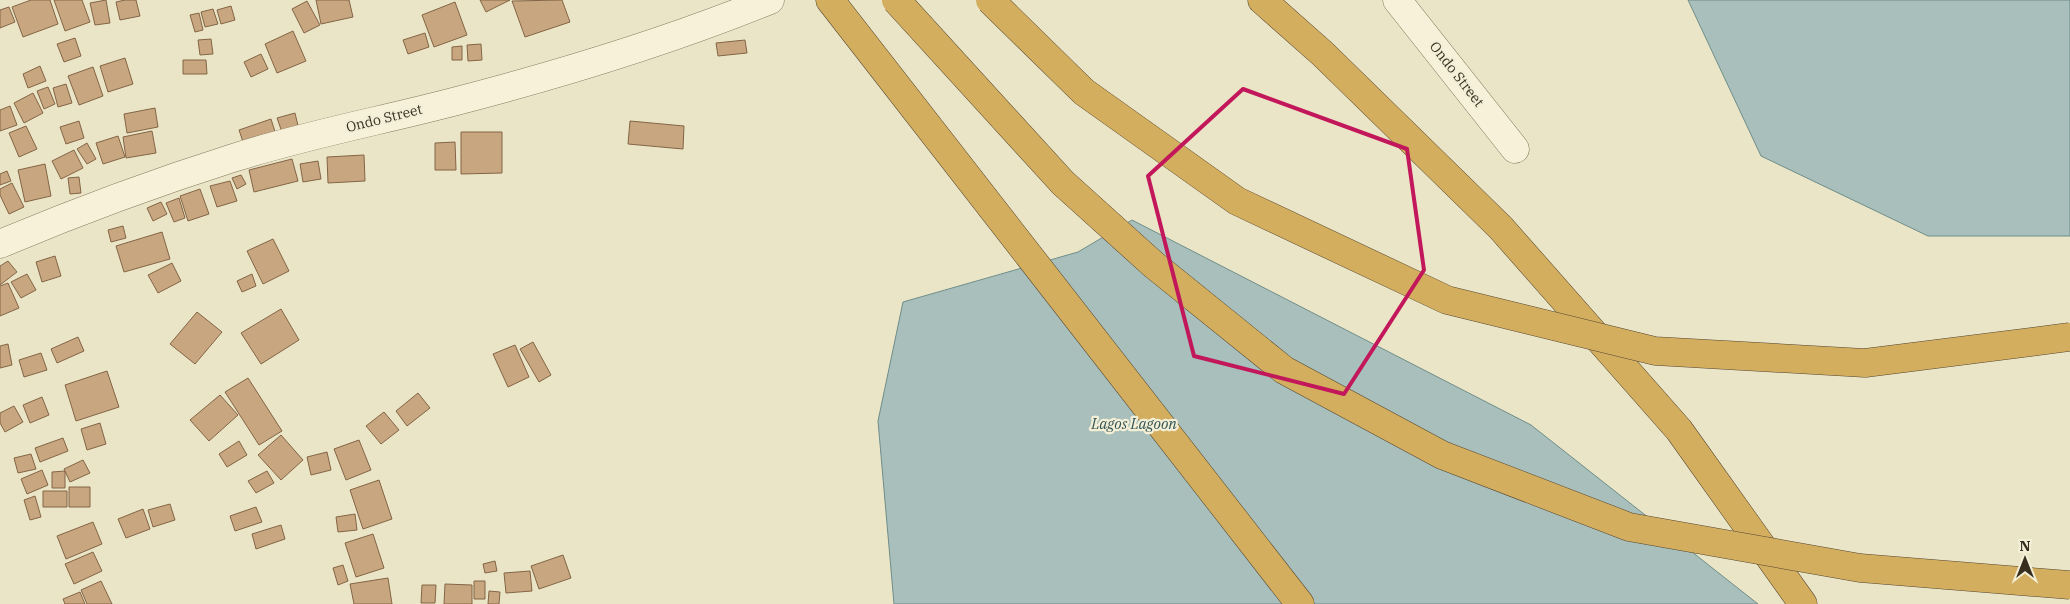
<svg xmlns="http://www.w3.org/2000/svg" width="2070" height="604" viewBox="0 0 2070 604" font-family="'IBM Plex Serif',serif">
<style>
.water{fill:#a8bfbb;stroke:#6f8d89}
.building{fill:#c7a680;stroke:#836545}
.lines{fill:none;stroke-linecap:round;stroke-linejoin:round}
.street-casing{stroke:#86785e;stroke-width:29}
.highway-casing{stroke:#544631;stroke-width:29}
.street{stroke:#f7f1da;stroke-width:28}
.highway{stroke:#d4ae5f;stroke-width:28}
.highway-bridge-casing{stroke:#544631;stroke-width:29;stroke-linecap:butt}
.highway-bridge{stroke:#d4ae5f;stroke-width:28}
.marked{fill:none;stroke:#c2185b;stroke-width:4;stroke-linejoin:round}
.labels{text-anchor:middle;stroke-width:4.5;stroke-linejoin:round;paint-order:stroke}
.street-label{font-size:14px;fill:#372e20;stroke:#f3eed6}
.water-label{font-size:15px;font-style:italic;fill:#315456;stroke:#f3eed6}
</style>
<rect width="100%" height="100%" fill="#ebe5c7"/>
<path class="water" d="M1688,0H2070V236H1928L1761,156Z
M1132,220L1531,425L1758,604H894L878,421L903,302L1078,252Z"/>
<path class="building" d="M31,0H50L58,24L23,37L12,7Z
M54,0H82L90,22L65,31Z
M106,0L110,23L95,25L90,3Z
M125,0H136L140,16L120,20L116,2Z
M316,0H349L353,17L321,24Z
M480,0H510L486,12Z
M562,0L570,22L525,37L512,1Z
M307,1L320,25L304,33L292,9Z
M455,2L467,35L434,47L422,15Z
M231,6L235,20L221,24L217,10Z
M9,7L15,22L0,28V10Z
M213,9L218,24L205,27L201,12Z
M199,13L203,30L195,32L190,15Z
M293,31L306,61L277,73L265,44Z
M425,33L429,47L408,54L403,40Z
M75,38L81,56L64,62L57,44Z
M211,39L213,54L200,55L198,40Z
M745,40L747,53L718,56L716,43Z
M481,44L482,60L468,61L467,45Z
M462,46V60H452V47Z
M261,54L268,69L251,77L244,62Z
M125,58L133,84L108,92L100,66Z
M183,60H206L207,74H183Z
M40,66L46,81L28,88L23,74Z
M93,67L103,96L79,105L68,76Z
M66,84L72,103L58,107L53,88Z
M48,87L55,104L44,109L37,91Z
M33,93L43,113L24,123L14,103Z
M10,106L17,125L0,131V110Z
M155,108L158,127L127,133L124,114Z
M295,113L299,130L283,135L277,118Z
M271,119L277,138L245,148L239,130Z
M79,121L84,138L66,144L60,127Z
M630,121L684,126L683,149L628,144Z
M26,126L37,149L19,157L9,133Z
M152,131L156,153L126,158L123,137Z
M461,132H502V173L461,174Z
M118,136L125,157L103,164L96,143Z
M455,142L456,170H435V143Z
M87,143L96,159L87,164L77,149Z
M74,150L83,168L61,179L52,161Z
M364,155L365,181L328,183L327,157Z
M292,159L298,181L254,192L249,170Z
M318,161L321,179L303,182L300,164Z
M45,164L51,196L25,202L18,170Z
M7,171L11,181L0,185V174Z
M241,175L246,184L237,189L232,178Z
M79,177L81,193L70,194L68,178Z
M230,181L237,201L217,207L210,186Z
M12,183L24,207L9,214L0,195V189Z
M200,189L209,214L188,221L180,196Z
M179,198L185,218L174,222L166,203Z
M161,202L167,214L153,221L147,208Z
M123,226L126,238L111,242L108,230Z
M162,232L170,259L124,272L116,246Z
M273,239L289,271L263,284L247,251Z
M55,256L61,276L42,282L36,262Z
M8,261L17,272L0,285V266Z
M172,263L181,281L158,293L148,275Z
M27,274L36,290L21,298L11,282Z
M252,274L256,286L242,292L237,281Z
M8,283L19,308L0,316V286Z
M281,309L299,340L261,364L241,333Z
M197,312L222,332L195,364L170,344Z
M78,337L84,351L57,363L51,349Z
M533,342L551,375L539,382L520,349Z
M8,344L12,365L0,368V346Z
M515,345L529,377L508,387L493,354Z
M41,353L47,370L24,377L19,360Z
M107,371L119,407L76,421L65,385Z
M248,378L282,431L259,445L225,392Z
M418,393L430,408L407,426L396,411Z
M220,395L238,415L209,441L190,420Z
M42,397L49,415L30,423L23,405Z
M14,406L23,422L5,432L0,423V413Z
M384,412L399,430L381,444L366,426Z
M100,423L106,444L87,450L81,429Z
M281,435L303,460L281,480L258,455Z
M63,438L68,451L40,462L35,448Z
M359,440L371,470L346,480L334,449Z
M239,441L247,455L227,467L219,454Z
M327,452L331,470L311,475L307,457Z
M31,454L36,469L18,473L14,458Z
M83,460L90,473L70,482L64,469Z
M42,470L48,485L27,494L21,479Z
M65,471V488H52V472Z
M267,471L274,483L256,493L248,481Z
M379,480L392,519L363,529L350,490Z
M69,487H90V507H69Z
M43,491H67V507H43Z
M35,496L41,517L30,520L24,500Z
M170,504L175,520L153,527L148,510Z
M256,507L262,522L235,531L230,516Z
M143,509L150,529L126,538L118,519Z
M355,514L357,530L338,532L336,517Z
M93,522L102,544L66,559L57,536Z
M281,525L285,539L256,549L252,534Z
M373,534L384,568L356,577L345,543Z
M93,552L102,571L74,584L65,564Z
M563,555L571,578L539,589L531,566Z
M495,561L497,571L485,573L483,564Z
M343,565L348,581L338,585L333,568Z
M530,571L532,591L506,593L504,573Z
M388,578L392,604H354L350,584Z
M101,581L112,604H87L81,590Z
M474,581H485V599H474Z
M445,584L472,585V604H444Z
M422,585H436L435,603H421Z
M489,591L500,592L499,604H488Z
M80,592L85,604H65L63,599Z"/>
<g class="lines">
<defs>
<path id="street" d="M1397,0L1515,149
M0,244C76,212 154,183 233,158C305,135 380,121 453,102C561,74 667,42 770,0"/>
<path id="highway" d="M830,0L1300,604
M1262,0L1323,54L1501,228L1679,430L1803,604"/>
</defs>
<use href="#street" class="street-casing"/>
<use href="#highway" class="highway-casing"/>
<use href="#street" class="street"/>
<use href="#highway" class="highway"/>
<defs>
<path id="highway-bridge" d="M896,0L1063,183L1154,265L1284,370L1442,455L1629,527L1860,568L2070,585
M990,0L1084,92L1237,201L1447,300L1655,351L1865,363L2070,337"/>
</defs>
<use href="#highway-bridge" class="highway-bridge-casing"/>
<use href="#highway-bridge" class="highway-bridge"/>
</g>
<path class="marked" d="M1243,89L1407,149L1424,270L1344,394L1194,356L1148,176Z"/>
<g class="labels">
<g class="street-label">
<text transform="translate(1457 74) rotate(52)" y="5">Ondo Street</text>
<text transform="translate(384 118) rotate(-14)" y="5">Ondo Street</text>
</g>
<g class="water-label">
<text x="1134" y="429">Lagos Lagoon</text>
</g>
</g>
<g transform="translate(2025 559)" stroke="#f3eed6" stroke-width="4" paint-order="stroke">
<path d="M0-4L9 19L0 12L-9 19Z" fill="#372e20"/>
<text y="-8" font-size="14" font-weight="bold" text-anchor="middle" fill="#372e20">N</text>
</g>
</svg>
